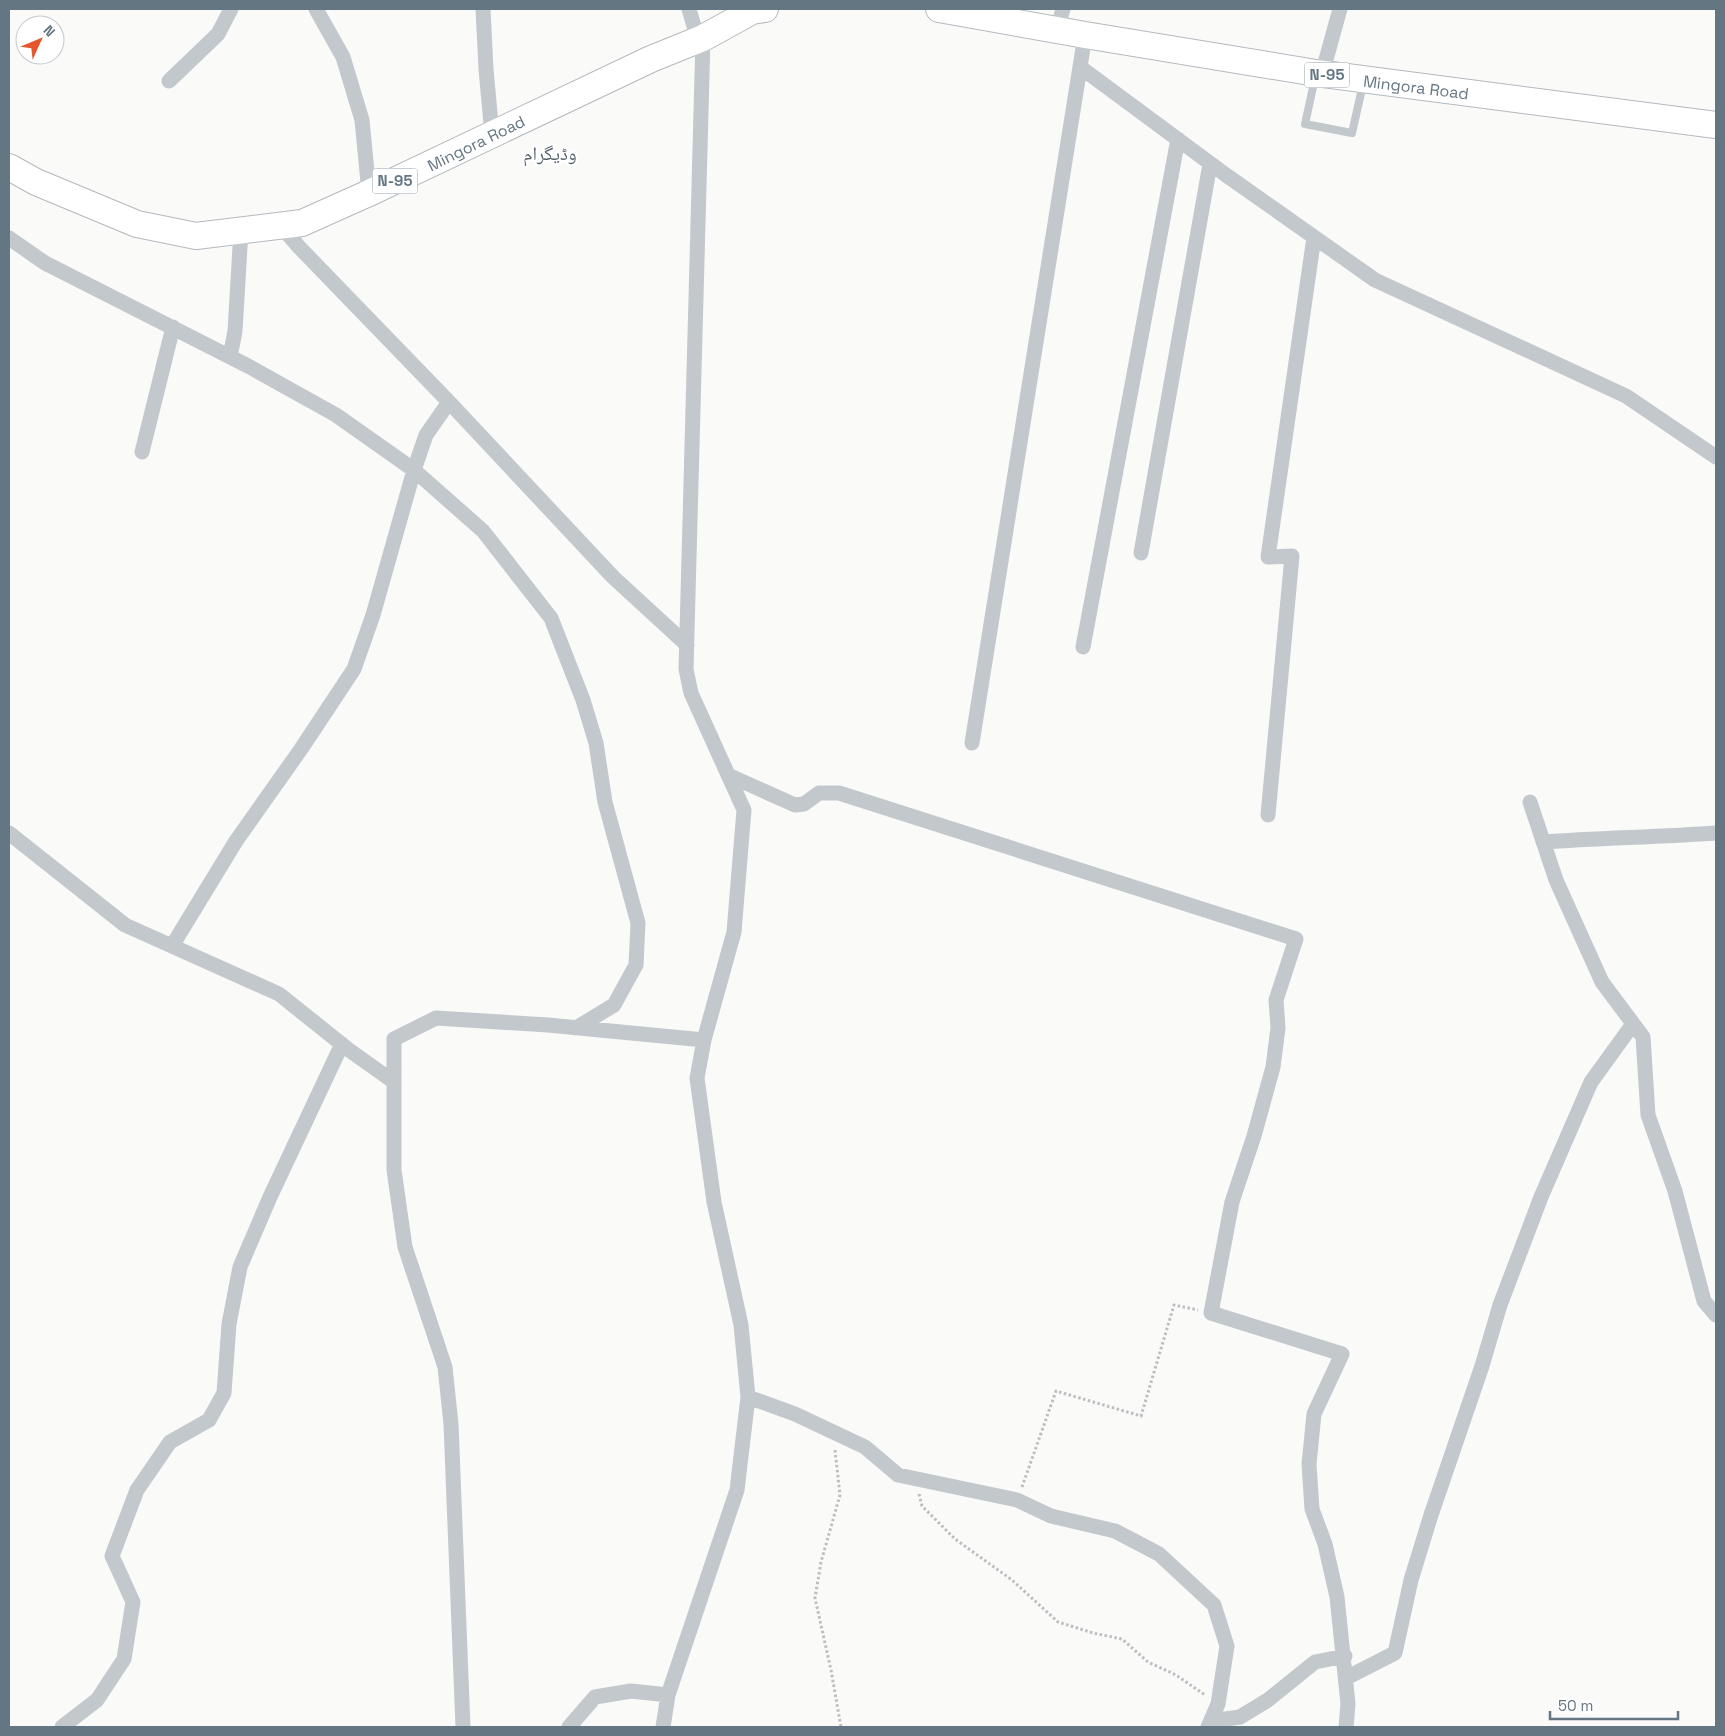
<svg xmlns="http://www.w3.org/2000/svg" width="1725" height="1736" viewBox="0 0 1725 1736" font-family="'Space Grotesk','Noto Naskh Arabic',sans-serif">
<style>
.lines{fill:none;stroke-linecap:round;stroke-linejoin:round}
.highway-casing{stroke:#b4b9bd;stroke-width:28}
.path{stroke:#bbbfc2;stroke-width:3;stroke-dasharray:2.5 2.5;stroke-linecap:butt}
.lane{stroke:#c3c8cc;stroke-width:8}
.street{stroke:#c3c8cc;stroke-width:15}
.highway{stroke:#fff;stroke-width:26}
.labels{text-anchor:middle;stroke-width:5;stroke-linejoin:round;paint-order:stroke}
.shield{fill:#fff;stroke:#939fa8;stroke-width:1}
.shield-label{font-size:15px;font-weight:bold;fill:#657683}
.street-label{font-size:16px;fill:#657683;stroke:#fff}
.quarter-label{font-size:19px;fill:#57646e;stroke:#fff}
</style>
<rect width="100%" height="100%" fill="#fafaf8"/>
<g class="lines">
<defs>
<path id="highway" d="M939,9L1085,35L1316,73L1716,125
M9,167L36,182L137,224L196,236L302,223L369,193L651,59L703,38L752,11L765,9"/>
</defs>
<use href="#highway" class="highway-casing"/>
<path class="path" d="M835,1450L840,1495L821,1562L815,1598L831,1670L841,1727
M1022,1487L1056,1391L1141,1416L1174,1305L1198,1310
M919,1494L922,1506L955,1539L1012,1580L1058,1622L1093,1633L1122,1639L1148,1662L1176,1675L1205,1695"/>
<path class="lane" d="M1315,78L1305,124L1352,133L1363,84"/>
<path class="street" d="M316,9L343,57L362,120L369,193
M483,9L486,69L492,135
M689,9L698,40
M1057,30L1063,9
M1085,35L1080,67L1226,175L1375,280L1626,396L1716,457
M1322,74L1340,9
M169,81L218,34L231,9
M281,226L299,247L449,402L613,577L687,645
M9,238L45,263L248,366L336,415L414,470L483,531L551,618L583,700L596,743L605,802L638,923L636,965L614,1005L576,1028
M230,357L235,331L241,230
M142,452L173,327
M1141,553L1210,164
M1083,647L1178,139
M972,743L1080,67
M728,775L795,805L804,804L819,793H839L1296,939L1276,1000L1278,1028L1273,1067L1254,1136L1232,1202L1211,1313L1342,1354L1314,1414L1309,1464L1312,1509L1325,1544L1337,1597L1348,1704L1346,1727
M1530,802L1556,880L1602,982L1643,1037L1648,1115L1675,1191L1704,1301L1716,1315
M1268,815L1292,556L1268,557L1314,237
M9,833L125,925L279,994L349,1050L394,1082
M1543,842C1601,838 1659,837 1716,833
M172,946L236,841L301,749L354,669L373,615L414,470L426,435L449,402
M748,1397L795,1414L865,1447L898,1475L1017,1500L1051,1516L1115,1531L1159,1554L1214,1605L1227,1646L1218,1704L1208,1727
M1346,1678L1395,1653L1411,1580L1431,1515L1482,1366L1500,1305L1541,1197L1591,1082L1633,1024
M1211,1721L1240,1717L1268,1700L1315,1662L1345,1656
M62,1727L97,1700L124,1659L133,1602L112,1556L137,1490L170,1442L209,1420L224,1393L229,1324L240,1267L270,1197L342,1044
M463,1727L451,1424L445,1367L405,1247L394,1170V1039L436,1018L548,1025L704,1040
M569,1727L595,1697L631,1691L668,1695
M663,1727L668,1695L737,1490L748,1397L741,1325L714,1202L697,1078L704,1040L734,932L744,810L691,693L686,669L703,38"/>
<use href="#highway" class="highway"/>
</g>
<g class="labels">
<g class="shield">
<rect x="1304.5" y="62.5" width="45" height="25" rx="4"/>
<rect x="372.5" y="168.5" width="45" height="25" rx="4"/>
</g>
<g class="shield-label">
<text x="1327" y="80">N-95</text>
<text x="395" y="186">N-95</text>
</g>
<g class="street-label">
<text transform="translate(1416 87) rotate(7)" y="6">Mingora Road</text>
<text transform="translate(476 143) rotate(-26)" y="6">Mingora Road</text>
</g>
<g class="quarter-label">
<text x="550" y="160">وڈیگرام</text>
</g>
</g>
<rect width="1725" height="1736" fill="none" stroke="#657683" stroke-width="20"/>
<g transform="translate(40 40) rotate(46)"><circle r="24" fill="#ffffff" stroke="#c1c8cd"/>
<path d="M0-4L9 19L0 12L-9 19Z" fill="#e4572e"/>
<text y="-8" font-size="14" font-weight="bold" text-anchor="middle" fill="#657683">N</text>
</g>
<path d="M1550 1711v8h128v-8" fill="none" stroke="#657683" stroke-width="2.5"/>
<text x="1558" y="1711" font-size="15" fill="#657683" stroke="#ffffff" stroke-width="4" paint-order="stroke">50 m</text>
</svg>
